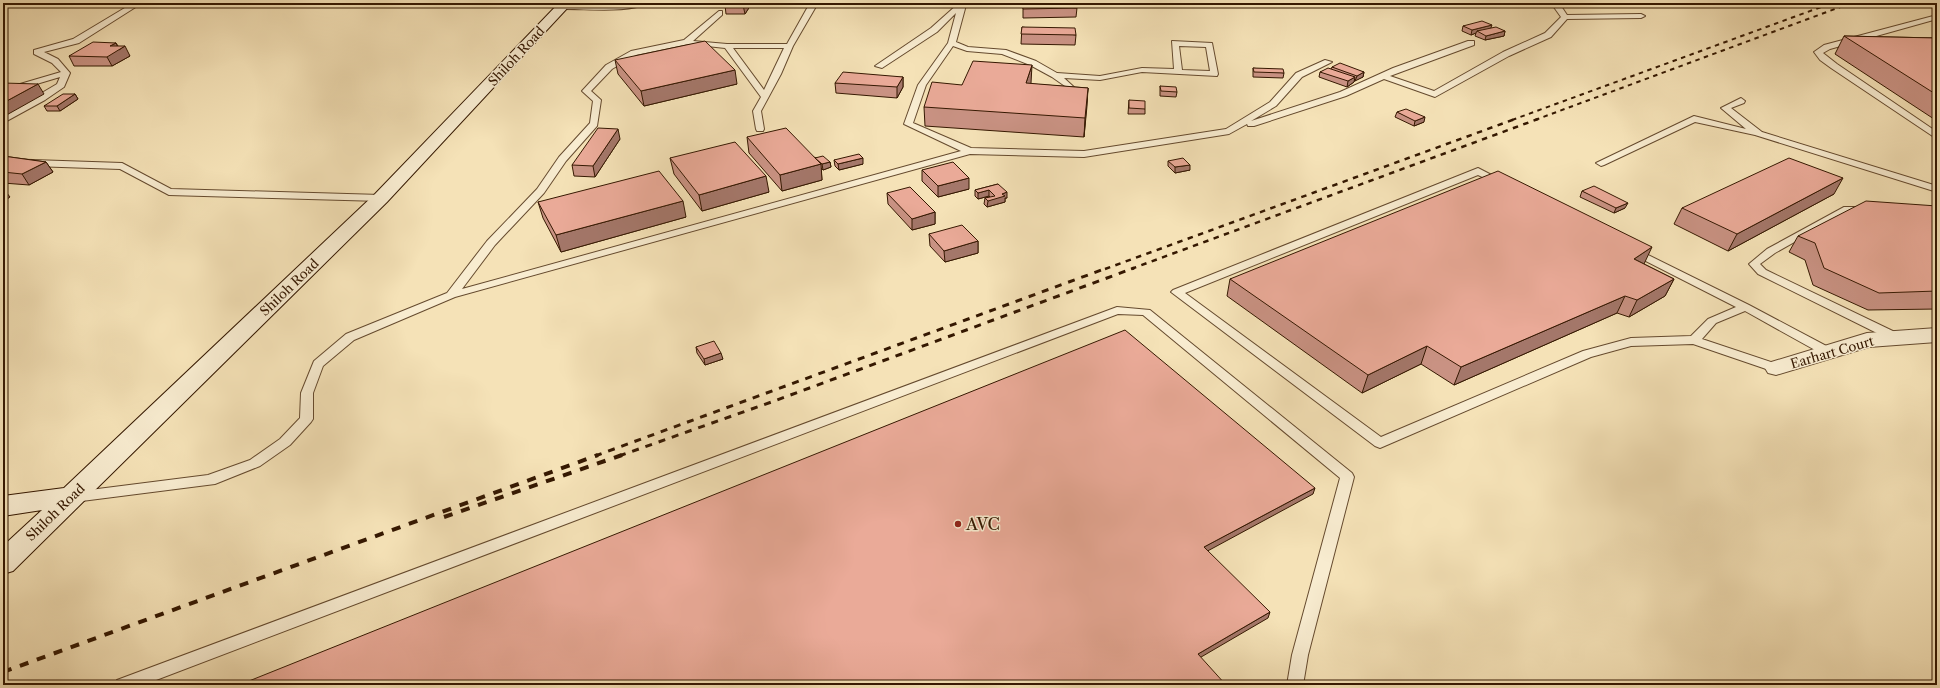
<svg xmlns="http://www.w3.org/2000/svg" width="1940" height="688" viewBox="0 0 1940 688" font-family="'Libre Caslon Text',serif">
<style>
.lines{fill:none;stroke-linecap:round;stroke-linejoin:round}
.lane-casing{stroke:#654a2e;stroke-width:2}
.street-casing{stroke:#654a2e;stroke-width:2}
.secondary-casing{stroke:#351801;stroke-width:2}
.lane{fill:#f8ecd0;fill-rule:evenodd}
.street{fill:#f8ecd0;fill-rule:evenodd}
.secondary{fill:#f8ecd0;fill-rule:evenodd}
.rail-far3{stroke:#351801;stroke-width:2;stroke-dasharray:4.5 4.5;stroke-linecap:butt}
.rail-far2{stroke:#351801;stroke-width:2.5;stroke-dasharray:5.5 5.5;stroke-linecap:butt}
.rail-far1{stroke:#351801;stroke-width:3;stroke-dasharray:7 7;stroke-linecap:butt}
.rail{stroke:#351801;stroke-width:4;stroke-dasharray:9 9;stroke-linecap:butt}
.wall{fill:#c99283;stroke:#351801}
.shaded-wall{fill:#a4776a;stroke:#351801}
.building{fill:#eaaa98;stroke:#351801}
.poi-dot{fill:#8f2418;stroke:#f8ecd0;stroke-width:1.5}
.labels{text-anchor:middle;stroke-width:3;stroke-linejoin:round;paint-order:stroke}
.street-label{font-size:13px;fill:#351801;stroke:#f8ecd0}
.near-poi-label{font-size:16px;fill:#351801;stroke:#f8ecd0;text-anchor:start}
</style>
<rect width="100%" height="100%" fill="#f5e2b7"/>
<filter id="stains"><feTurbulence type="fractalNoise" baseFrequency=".005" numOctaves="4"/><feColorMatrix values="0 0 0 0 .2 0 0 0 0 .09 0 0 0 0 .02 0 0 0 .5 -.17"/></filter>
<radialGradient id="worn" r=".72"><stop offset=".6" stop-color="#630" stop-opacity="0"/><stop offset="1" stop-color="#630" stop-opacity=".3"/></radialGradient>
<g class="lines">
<defs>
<path id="lane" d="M133,3H142L79,43L44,52L58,59L70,73L64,87L45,100L3,123V116L57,84L60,77L3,94V89L61,72L52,63L34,54V50L73,39Z
M810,3H818L793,46L781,74L761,111L764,129L763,131H757L756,129L753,111L761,97L725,48L689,44L636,55L612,69L591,91L601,100L597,126L566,161L544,193L495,245L462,289L961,151L904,124L918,85L948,43L956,13L937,32L882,68L875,66L931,28L959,3H965L966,5L956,42L968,47L1006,50L1036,61L1057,73L1100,76L1142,68L1174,69L1172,41L1212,43L1218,74L1217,76L1142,72L1100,80L1064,78L1076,89L1072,91L1052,77L1030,65L1002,54L967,51L953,46L926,85L913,123L971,148L1084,151L1226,129L1270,102L1296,73L1325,60L1332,62L1302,77L1276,106L1251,121L1340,92L1393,68L1468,41H1474V45L1390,76L1434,91L1503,52L1545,33L1561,17L1551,3H1559L1567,15L1641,14L1645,16L1641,18L1567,19L1551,37L1509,56L1435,97L1384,79L1346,96L1254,126H1248L1247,124L1229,134L1084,157L970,154L455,297L354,340L323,366L313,393V419L311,422L290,445L260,466L215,484L74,502L69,501L67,497L69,493L74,492L208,475L250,460L280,439L300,418L301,393L314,361L346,334L447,293L487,241L537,189L559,157L590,123L593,101L582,91L606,65L631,51L684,40L719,11H722V15L693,41L727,44H787ZM1179,46L1206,47L1210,71L1182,70ZM733,48H784L764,90Z
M1937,15V19L1830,49L1823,53L1837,64L1937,132V139L1831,68L1820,60L1814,52L1824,45Z
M1741,98L1745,101L1744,103L1731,108L1762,132L1937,186V192L1755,135L1695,122L1604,165L1601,166L1596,163L1694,116L1746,129L1721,108Z
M3,159L122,163L171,189L381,195L386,198L381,201L169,195L120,169L3,165Z
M1478,168L1505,182L1503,184H1497L1478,175L1185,293L1381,437L1583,351L1631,338L1691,336L1708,319L1736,307L1630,253L1629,251L1634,248L1749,305L1832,349L1834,352L1832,355H1824L1745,311L1716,323L1702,339L1780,365L1782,368L1780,371H1772L1693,344L1631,346L1591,357L1380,448L1375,446L1171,292L1173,290Z
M1844,207H1864L1869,210L1864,213H1846L1775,253L1760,264L1766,270L1899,334L1901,337L1899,340H1891L1758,274L1749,264L1767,249Z
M1117,307L1150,310L1352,473L1354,477L1308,655L1303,685H1287L1292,655L1340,478L1143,315L1118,314L143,685H115L117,680Z"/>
<path id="street" d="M560,3H643L642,6C617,12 590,9 565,9L560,8L559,5Z
M1937,328V342L1869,347L1776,375L1768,373L1765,368L1768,363L1867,333Z"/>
<path id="secondary" d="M559,3H572L387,202L13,571L3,574V546L42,510L3,516V496L64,488L375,194Z"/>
</defs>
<use href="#lane" class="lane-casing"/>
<use href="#street" class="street-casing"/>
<use href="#secondary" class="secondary-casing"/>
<use href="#lane" class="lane"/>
<use href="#street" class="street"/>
<use href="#secondary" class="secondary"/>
<path class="rail-far3" d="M1512,120L1832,3
M1535,120L1851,3"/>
<path class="rail-far2" d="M1105,269L1515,119
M1131,269L1538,119"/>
<path class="rail-far1" d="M595,456L1107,268
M619,456L777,400L1134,268"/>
<path class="rail" d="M444,517L622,455
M3,672L598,455"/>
</g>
<path class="wall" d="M752,3L745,14H726L725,5Z
M1023,3L1077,8L1076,17L1023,18Z
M1463,26L1491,28L1505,31L1504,36L1485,40L1475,36L1476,33L1471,35L1462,31Z
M1022,27L1076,35L1075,45L1021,44Z
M1844,36L1937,38V121L1835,54Z
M116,43L118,46L130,56L112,66H74L69,56Z
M615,60L737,84L644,106L618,74Z
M1332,67L1364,72L1363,77L1355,80L1354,82L1347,87L1319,77L1320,72L1331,69Z
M1253,68L1284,73L1283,78L1253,77Z
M903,77V87L897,98L836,93L835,83Z
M1031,84L1088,88L1084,137L925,126L924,107L962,85Z
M1160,86L1177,92L1176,97L1160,96Z
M75,94L78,99L60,111H47L44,106Z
M1129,100L1145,109V114H1128Z
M1397,112L1424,122L1414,126L1395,117Z
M747,137L830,162L831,167L823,170L821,168L822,180L782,191L749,153Z
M620,139L595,177L574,176L572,165Z
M3,156L46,162L53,172L29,185L3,183Z
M670,158L769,192L702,211L674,174Z
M834,160L863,164L839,170L835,166Z
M1168,161L1190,170L1175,173L1168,166Z
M922,170L969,189L938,197L922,181Z
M998,184L1007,198H1005V202L987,207L984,204L985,198L990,197L989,196L978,199L975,196V190Z
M1582,191L1625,208L1614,213L1580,197Z
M887,193L935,212V224L912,230L888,204Z
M1834,194L1728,251L1674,224L1682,208Z
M538,202L686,217L561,252L543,218Z
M1937,206V309L1868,310L1813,285L1805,260L1789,252L1798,236Z
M929,234L978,241V253L945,262L930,246Z
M1644,264L1674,279L1665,296L1629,317L1617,313L1454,385L1421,364L1362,393L1227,296L1230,279Z
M696,347L723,359L705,365L697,353Z"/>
<path class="shaded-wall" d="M745,3H752L745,14L743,5Z
M1492,25L1490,30L1477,31L1476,33L1471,35L1472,30Z
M1505,31L1504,36L1485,40L1486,36Z
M116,43L119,50L125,46L130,56L112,66L107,57L110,46Z
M1032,65L1031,83L1026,102V83Z
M735,70L737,84L644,106L641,91Z
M1364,72L1363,77L1355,81L1357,76Z
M903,77V87L897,98V87Z
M1355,77L1354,82L1347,87L1348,81Z
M38,84L44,94L3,117V103Z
M1088,88L1087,106L1084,137L1085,118Z
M75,94L78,99L60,111L57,106Z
M1425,117L1424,122L1414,126L1415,121Z
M618,129L620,139L595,177L593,166Z
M863,158V164L839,170L838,164Z
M46,162L53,172L29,185L22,174Z
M830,162L831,167L823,170L822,164Z
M821,164L822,180L782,191L780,175Z
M1190,165V170L1175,173V167Z
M766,176L769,192L702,211L699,195Z
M969,178V189L938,197V186Z
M1843,178L1834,194L1728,251L1737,234Z
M989,190V196L978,199V193Z
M6,192L10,197L3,202V194Z
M1007,192V198H1005V202L987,207L988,201L1002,194Z
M683,201L686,217L561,252L556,235Z
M1628,203L1625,208L1614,213L1616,208Z
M935,212V224L912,230V219Z
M978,241V253L945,262L944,251Z
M1652,247L1644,264L1634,259Z
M1674,279L1665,296L1629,317L1637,300Z
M1625,296L1617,313L1454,385L1461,367Z
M1427,346L1421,364L1362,393L1368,375Z
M721,353L723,359L705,365L704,359Z
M1315,488L1313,494L1202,554L1204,547Z
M1270,612L1268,618L1196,660L1198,654Z"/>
<path class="building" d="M726,3H745L743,5H725Z
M1023,3H1076L1077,8L1023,9Z
M1482,21L1492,25L1472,30L1463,26Z
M1022,27L1075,28L1076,35L1021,34Z
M1496,27L1505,31L1486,36L1477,31Z
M1844,36L1937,38V95Z
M705,41L735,70L641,91L615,60Z
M93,42L116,43L110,46H125L107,57L69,56Z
M973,61L1032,65L1026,83L1088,88L1085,118L924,107L932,82L962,85Z
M1340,63L1364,72L1357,76L1332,67Z
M1253,68L1283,69L1284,73L1254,72Z
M1328,68L1355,77L1348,81L1320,72Z
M843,72L903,77L897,87L835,83Z
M3,83L38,84L3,103Z
M1160,86L1176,87L1177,92L1161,91Z
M63,94H75L57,106H44Z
M1129,100L1145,101V109L1129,108Z
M1406,109L1425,117L1415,121L1397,112Z
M598,128L618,129L593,166L572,165Z
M786,128L821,164L780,175L747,137Z
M735,142L766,176L699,195L670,158Z
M859,154L863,158L838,164L834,160Z
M3,156L46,162L22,174L3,172Z
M823,156L830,162L822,164L815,158Z
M1183,158L1190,165L1175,167L1168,161Z
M1789,158L1843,178L1737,234L1682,208Z
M953,162L969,178L938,186L922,170Z
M659,171L683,201L556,235L538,202Z
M1498,171L1652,247L1634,259L1674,279L1637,300L1625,296L1461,367L1427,346L1368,375L1230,279Z
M998,184L1007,192L1002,194L1005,196L988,201L985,198L995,196L989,190L978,193L975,190Z
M1594,186L1628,203L1616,208L1582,191Z
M910,187L935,212L912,219L887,193Z
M1866,201L1937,206V291L1879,293L1824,268L1815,243L1798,236Z
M962,225L978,241L944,251L929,234Z
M1125,330L1315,488L1204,547L1270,612L1198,654L1226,685H239Z
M714,341L721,353L704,359L696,347Z"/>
<circle class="poi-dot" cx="958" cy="524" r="4"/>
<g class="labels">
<g class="street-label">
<text transform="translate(516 56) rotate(-47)" y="5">Shiloh Road</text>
<text transform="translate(289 287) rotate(-44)" y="5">Shiloh Road</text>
<text transform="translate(1832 352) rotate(-16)" y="5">Earhart Court</text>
<text transform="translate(55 512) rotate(-44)" y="5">Shiloh Road</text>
</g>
<g class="near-poi-label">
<text x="966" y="530">AVC</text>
</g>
</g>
<rect width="1940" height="688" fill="none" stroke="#f5e2b7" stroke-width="16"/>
<rect x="4" y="4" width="1932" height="680" fill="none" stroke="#351801" stroke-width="2"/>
<rect x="8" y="8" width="1924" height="672" fill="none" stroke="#351801"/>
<rect width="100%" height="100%" filter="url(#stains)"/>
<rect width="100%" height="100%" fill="url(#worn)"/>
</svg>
